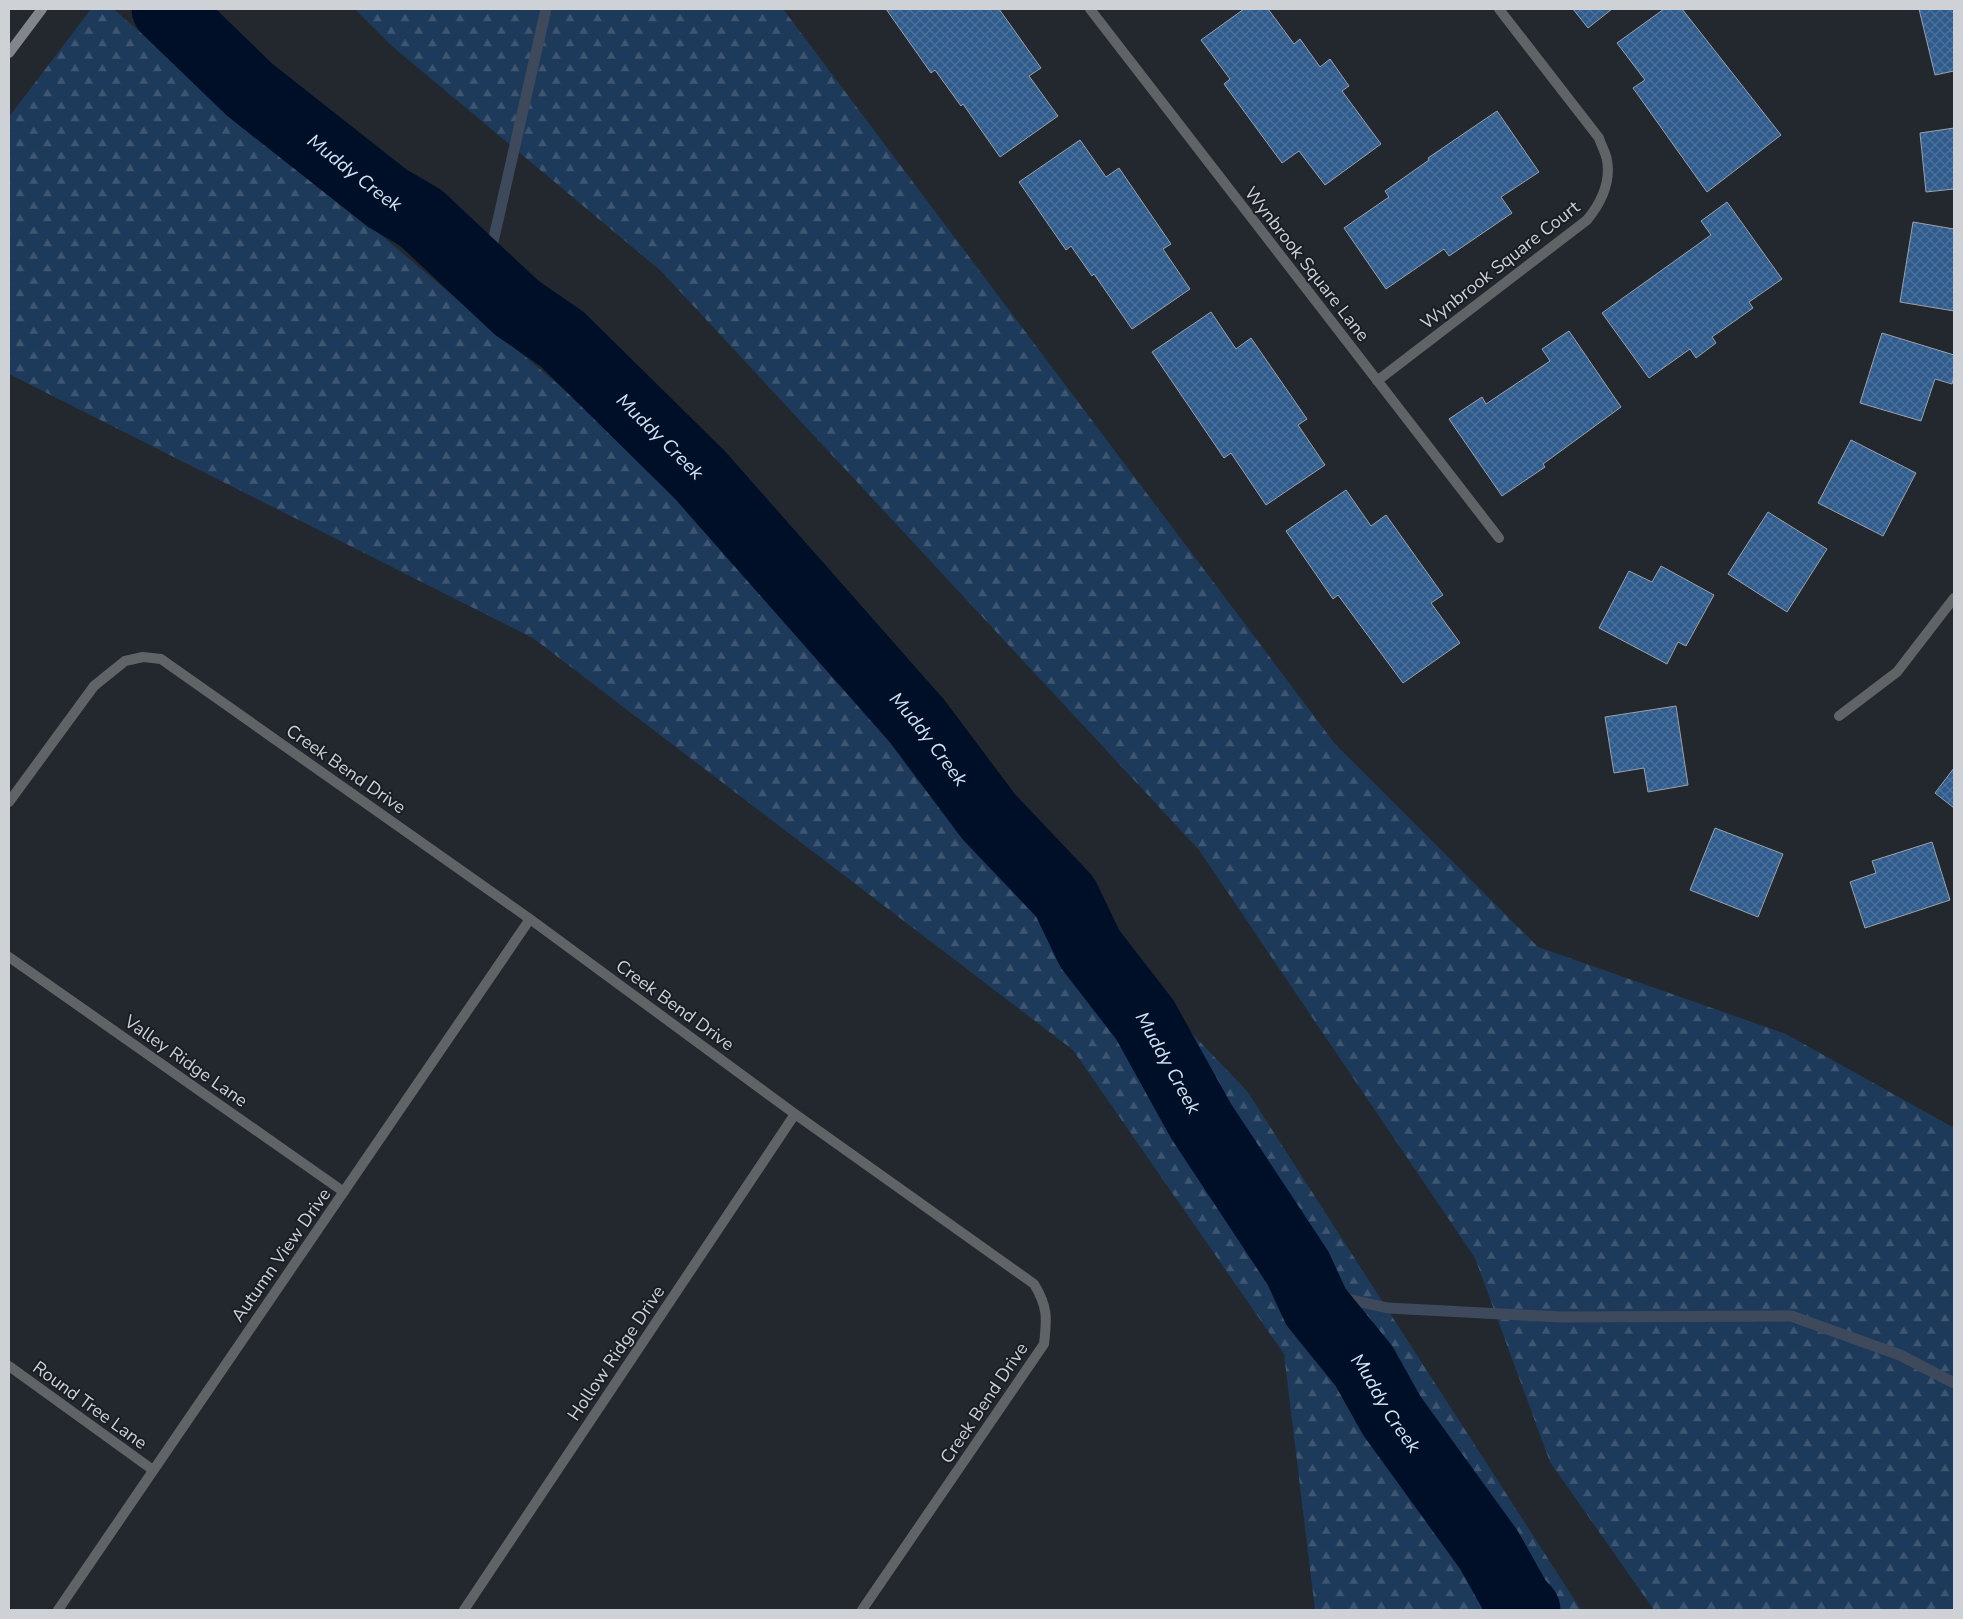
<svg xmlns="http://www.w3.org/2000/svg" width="1963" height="1619" viewBox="0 0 1963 1619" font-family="'Nunito Sans',sans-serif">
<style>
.forest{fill:url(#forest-firs)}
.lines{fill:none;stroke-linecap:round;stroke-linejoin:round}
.stream{stroke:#3e4a5c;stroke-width:11}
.river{stroke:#000f28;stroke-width:69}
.building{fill:url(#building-cross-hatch);stroke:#9aa1a9}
.street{stroke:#616467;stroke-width:10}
.secondary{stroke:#82868c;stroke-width:10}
.labels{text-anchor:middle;stroke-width:4;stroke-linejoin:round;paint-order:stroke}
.street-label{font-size:18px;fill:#ced2d6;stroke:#191e25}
.water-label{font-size:19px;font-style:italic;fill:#d6e3f2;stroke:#191e25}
</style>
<defs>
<pattern id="forest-firs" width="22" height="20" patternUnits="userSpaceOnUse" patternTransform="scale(1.25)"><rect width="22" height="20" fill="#1e3a5a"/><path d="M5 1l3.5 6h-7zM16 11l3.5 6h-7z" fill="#3e5671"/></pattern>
<pattern id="building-cross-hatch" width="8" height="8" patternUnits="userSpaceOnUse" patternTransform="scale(1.25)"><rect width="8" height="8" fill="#2f5b8d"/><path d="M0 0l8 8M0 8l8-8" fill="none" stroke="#4c729c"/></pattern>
</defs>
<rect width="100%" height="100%" fill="#23282e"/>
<path class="forest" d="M91,9H113L625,441L1247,1091L1581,1610H1315L1284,1354L1073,1050L533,638L9,374V117Z
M355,9H783L1335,744L1538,947L1786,1034L1954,1128V1610H1654L1550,1462L1475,1258L1199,850L661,271L393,47Z"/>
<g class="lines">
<path class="stream" d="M485,277L546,9
M1284,1247L1347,1299L1388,1308L1561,1317L1791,1316L1900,1355L1954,1383"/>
<path class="river" id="s1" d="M166,9L250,90L387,198L421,218L517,308L562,339L700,475L917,721L989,817L1065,897L1090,949L1145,1020L1201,1121L1298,1268L1316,1307L1364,1366L1392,1416L1489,1550L1517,1600L1526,1610"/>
</g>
<path class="building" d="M886,9H999L1041,68L1029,76L1058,116L1000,157L963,104L961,106L935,70L931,73Z
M1244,9H1268L1294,44L1300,39L1320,67L1330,59L1349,86L1342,91L1381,144L1325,185L1299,151L1282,163L1224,84L1230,79L1201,40Z
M1573,9H1612L1588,28Z
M1664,9H1682L1781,135L1707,192L1633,88L1645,80L1617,43Z
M1919,9H1954V71L1935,75Z
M1497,111L1539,172L1501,197L1512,213L1449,256L1444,249L1386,289L1344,228L1389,197L1385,191L1429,160L1428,158Z
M1954,128V189L1926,192L1920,133Z
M1080,140L1106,177L1119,168L1171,244L1163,249L1190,289L1132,329L1094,274L1092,276L1071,246L1066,250L1019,182Z
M1727,202L1782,279L1749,302L1753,308L1712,337L1716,343L1696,358L1690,349L1649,378L1602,313L1711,235L1701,221Z
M1913,222L1954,229V311L1900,302Z
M1211,312L1236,349L1251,338L1307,419L1298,425L1325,465L1266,505L1231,453L1224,458L1152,352Z
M1569,331L1621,407L1543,464L1545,467L1502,496L1449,419L1482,397L1486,404L1550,361L1542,349Z
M1882,333L1954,355V376L1952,384L1935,379L1921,421L1860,403Z
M1851,440L1916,473L1883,536L1818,503Z
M1346,490L1371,526L1386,515L1443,595L1431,603L1460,643L1403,683L1338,595L1333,599L1286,531Z
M1768,512L1827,549L1787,612L1728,574Z
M1661,566L1714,595L1686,646L1678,642L1667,664L1599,628L1629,571L1652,582Z
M1676,706L1688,785L1648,792L1644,768L1614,773L1605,717Z
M1954,768V808L1935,793Z
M1715,828L1783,854L1758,917L1690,890Z
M1932,842L1950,900L1865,928L1850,882L1876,873L1872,861Z"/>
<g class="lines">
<path class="street" d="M1090,9L1499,538
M1377,381L1587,220C1601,203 1611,183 1607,160C1606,153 1601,145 1599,138L1499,9
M1839,716L1897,672L1954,598
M9,802L94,686L125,661L143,657L161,659L530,919L795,1114L1034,1284C1048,1307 1047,1318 1044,1344L862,1610
M9,957L344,1192
M9,1366L153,1470
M58,1610L530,919
M464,1610L795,1114"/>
<path class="secondary" d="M9,53L42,9"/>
</g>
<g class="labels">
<g class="street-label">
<text transform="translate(1307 264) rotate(52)" y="6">Wynbrook Square Lane</text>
<text transform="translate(1500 265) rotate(-38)" y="6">Wynbrook Square Court</text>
<text transform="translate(346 769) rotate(35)" y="6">Creek Bend Drive</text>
<text transform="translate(675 1005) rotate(36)" y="6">Creek Bend Drive</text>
<text transform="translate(186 1061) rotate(35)" y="6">Valley Ridge Lane</text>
<text transform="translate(281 1255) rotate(-55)" y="6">Autumn View Drive</text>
<text transform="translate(616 1353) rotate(-56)" y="6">Hollow Ridge Drive</text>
<text transform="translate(984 1403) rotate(-56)" y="6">Creek Bend Drive</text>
<text transform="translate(90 1405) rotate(36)" y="6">Round Tree Lane</text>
</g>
<g class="water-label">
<text dy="7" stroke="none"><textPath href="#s1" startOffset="250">Muddy Creek</textPath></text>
<text dy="7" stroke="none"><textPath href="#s1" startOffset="655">Muddy Creek</textPath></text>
<text dy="7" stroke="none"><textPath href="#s1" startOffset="1060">Muddy Creek</textPath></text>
<text dy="7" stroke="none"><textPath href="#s1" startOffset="1465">Muddy Creek</textPath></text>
<text dy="7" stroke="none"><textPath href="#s1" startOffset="1870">Muddy Creek</textPath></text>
</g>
</g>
<rect width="1963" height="1619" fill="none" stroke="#ced2d6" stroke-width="20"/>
</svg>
